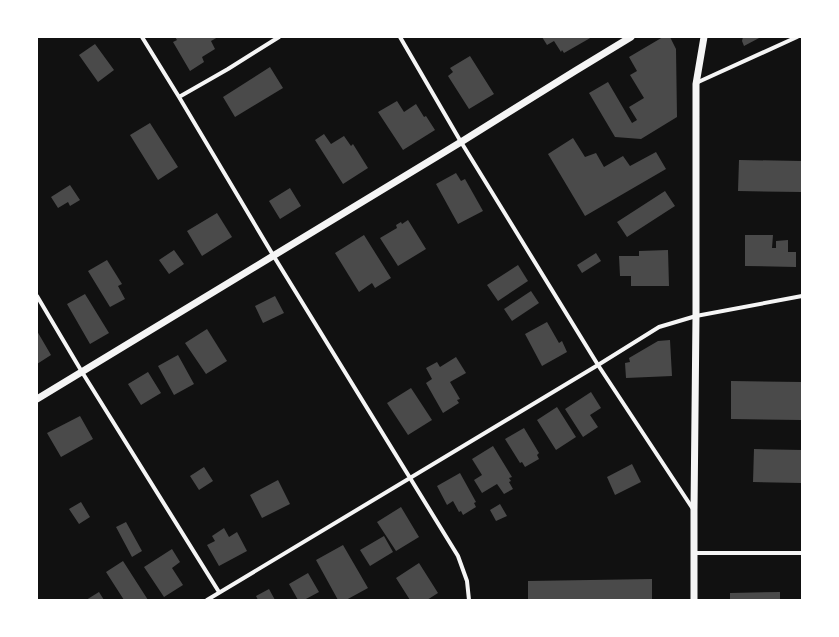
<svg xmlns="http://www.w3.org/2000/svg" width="839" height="637" viewBox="0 0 839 637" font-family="'IBM Plex Sans',sans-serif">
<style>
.building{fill:#4a4a4a}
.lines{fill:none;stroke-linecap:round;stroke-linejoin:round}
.minor{stroke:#f5f5f5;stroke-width:4}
.tertiary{stroke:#f5f5f5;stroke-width:7}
</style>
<rect width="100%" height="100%" fill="#111"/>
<path class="building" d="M175,37H218L211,41L215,49L202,57L204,62L190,71L173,42L177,40Z
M542,37H592L564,53L562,50L561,52L554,41L547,45Z
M663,37H670L676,49L677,117L641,139L615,137L589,93L608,82L632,123L637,120L629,107L644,98L630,75L637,71L629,57Z
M743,37H761L744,46L742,41Z
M95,44L114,70L98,82L79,55Z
M470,56L494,94L469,109L448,76L453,72L450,68Z
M270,67L283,88L235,117L223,97Z
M397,101L404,112L416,104L424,117L426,116L435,130L403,150L378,112Z
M150,123L178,167L158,180L130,135Z
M324,134L331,144L344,136L351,146L353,144L368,168L343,184L315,140Z
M573,138L585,157L596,153L604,167L623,156L630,166L656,152L666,169L585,216L548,154Z
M739,160L802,161V192L738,191Z
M456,173L461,181L465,179L483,211L458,224L436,184Z
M70,185L80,200L70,206L68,202L58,208L51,197Z
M290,188L301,206L280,219L269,201Z
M665,191L675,206L627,237L617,222Z
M217,213L232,237L202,256L187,231Z
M408,220L426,249L398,266L380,238L397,228L396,225L401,222L402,224Z
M364,235L391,278L375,288L372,283L359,292L335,253Z
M745,235H773L772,248H776V241L788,240V252H796V267L745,266Z
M174,250L184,264L169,274L159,260Z
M668,250L669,286H631V276H620L619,256H639V251Z
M596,253L601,261L582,273L577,265Z
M107,260L122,284L118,286L125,299L110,307L88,271Z
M518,265L528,281L498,301L487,285Z
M531,291L539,303L512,321L504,309Z
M85,294L109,333L90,344L67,304Z
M275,296L284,313L263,323L255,306Z
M547,322L559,343L562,341L567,352L542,366L525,334Z
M207,329L227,361L206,374L185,343Z
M37,331L51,355L37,364Z
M670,340L672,376L626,378L625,363L630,362L629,358L658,341Z
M178,355L194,384L174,395L158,366Z
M456,357L466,373L450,382L460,399L457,400L459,403L443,413L426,383L432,379L426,368L437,362L440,367Z
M148,372L161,393L141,405L128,384Z
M731,381L802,382V420L731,419Z
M411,388L432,420L408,435L387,403Z
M591,392L601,408L590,415L598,427L583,437L565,409Z
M557,407L576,437L556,450L537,420Z
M80,416L93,439L61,457L47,433Z
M524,428L539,453L537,455L539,459L525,467L522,462L520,463L505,439Z
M493,446L512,477L509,478L511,481L509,482L513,489L504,494L497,484L482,493L474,480L482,475L472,459Z
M754,449L802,450V483L753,482Z
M632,464L641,482L615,495L607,477Z
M204,467L213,481L199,490L190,476Z
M460,473L476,502L474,503L476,507L463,515L461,511L459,512L453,501L447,505L437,486Z
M278,480L290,504L262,518L250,495Z
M81,502L90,517L79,524L69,509Z
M500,504L507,516L496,521L490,510Z
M401,507L419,537L396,551L377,522Z
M126,522L142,551L132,557L116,527Z
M224,528L229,537L237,532L247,551L219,566L207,545L215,541L212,536Z
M384,536L393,552L370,566L360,550Z
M343,545L368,588L346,600H338L316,560Z
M172,549L180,562L172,568L183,585L164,597L144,567Z
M123,561L148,600H124L106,572Z
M419,563L438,593L427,600H410L396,578Z
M308,573L319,592L304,600H298L289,584Z
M652,579V600H528V581Z
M269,589L275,600H258L256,596Z
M99,592L104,600H86Z
M780,592V600H730V593Z"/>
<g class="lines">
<path class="minor" d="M142,37L179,97L273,255L458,556L467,581L469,600
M400,37L461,142L598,365L693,509
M696,83L797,37
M179,97L228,69L279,37
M37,296L82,372L219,592
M695,553H802
M207,600L598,365L659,327L696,316L802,296"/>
<path class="tertiary" d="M37,399L461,142L575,71L631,37
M694,600V510L696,316V84L704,37"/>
</g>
<rect width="839" height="637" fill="none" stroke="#ffffff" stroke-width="76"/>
</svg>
